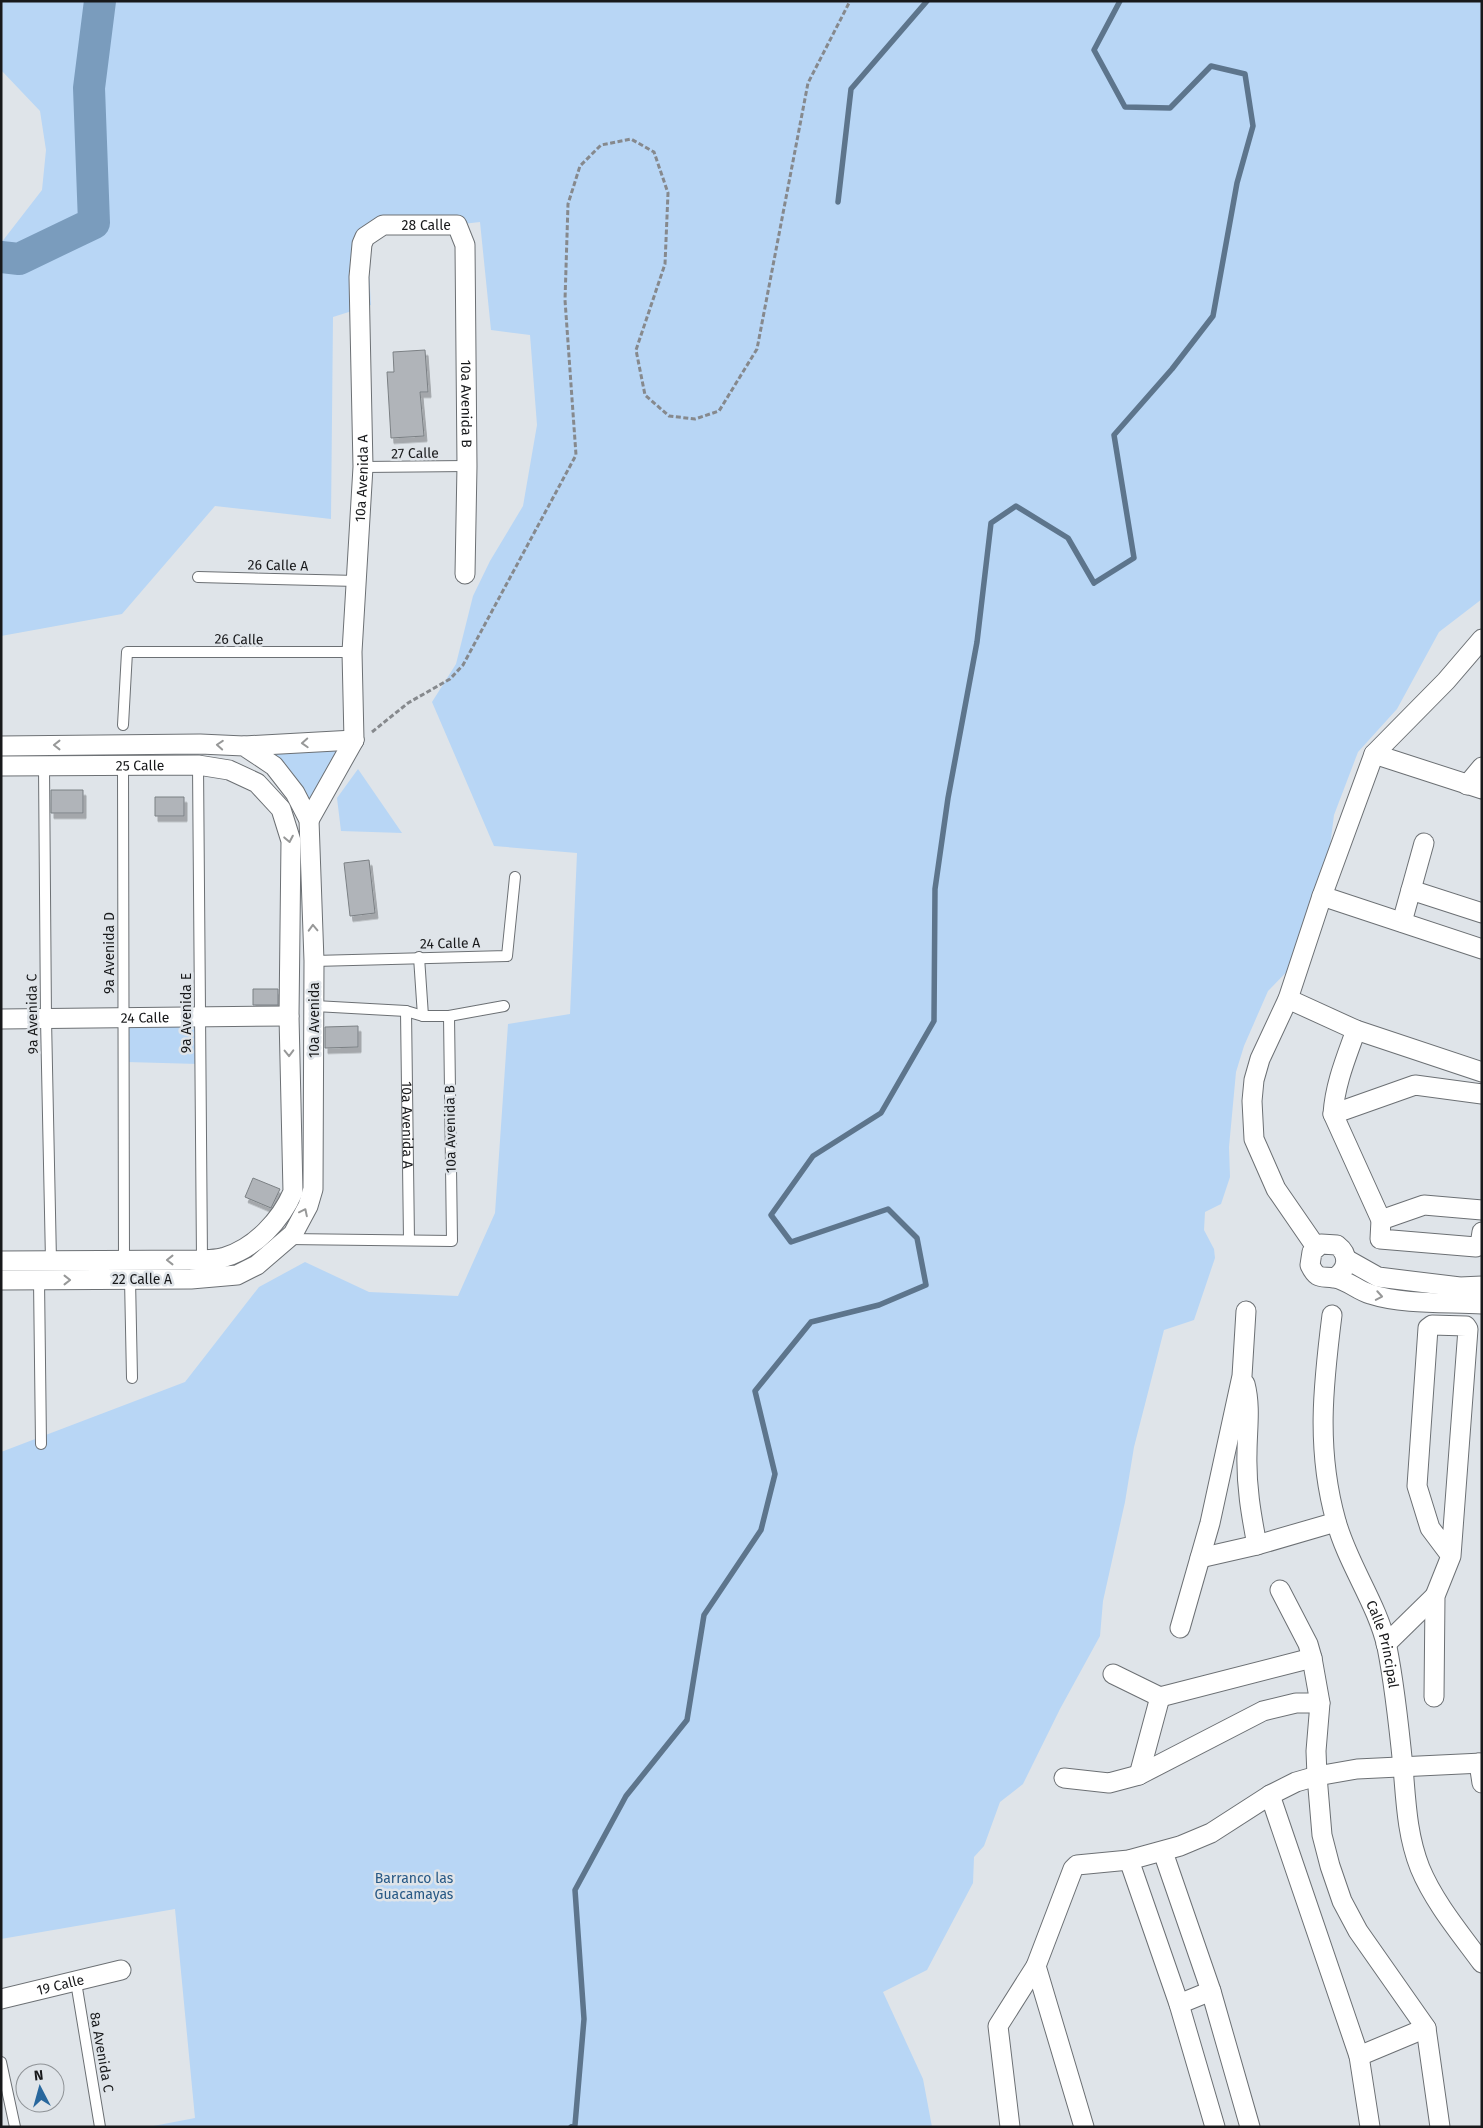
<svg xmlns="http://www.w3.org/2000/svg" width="1483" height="2128" viewBox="0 0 1483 2128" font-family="'Fira Sans',sans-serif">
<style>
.green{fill:#b8d6f5}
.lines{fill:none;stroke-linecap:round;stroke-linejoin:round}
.stream{stroke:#5d758c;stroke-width:5.5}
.river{stroke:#7a9cbd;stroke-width:32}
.building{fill:#b0b4b9;stroke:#7b8084;filter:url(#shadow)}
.lane-casing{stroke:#6c7074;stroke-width:12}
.street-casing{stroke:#6c7074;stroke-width:21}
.path{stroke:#86898d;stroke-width:3;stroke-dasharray:5 2.5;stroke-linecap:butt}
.lane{stroke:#fff;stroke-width:10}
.street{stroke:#fff;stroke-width:19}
.oneway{stroke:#979898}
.labels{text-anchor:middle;stroke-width:5;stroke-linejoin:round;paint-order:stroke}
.street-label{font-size:14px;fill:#18191b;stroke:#dfe4e9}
.park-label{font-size:14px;fill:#265885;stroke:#dfe4e9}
</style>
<defs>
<filter id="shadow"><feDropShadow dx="3" dy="5.5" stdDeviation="0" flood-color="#0004"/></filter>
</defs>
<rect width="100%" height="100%" fill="#dfe4e9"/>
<path class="green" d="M1,1H1482V599L1439,632L1397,709L1358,752L1334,815L1329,854L1303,955L1268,991L1244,1046L1236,1072L1229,1147L1230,1177L1221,1204L1205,1212L1204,1230L1214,1249L1215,1258L1194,1320L1164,1330L1134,1447L1125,1502L1103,1601L1100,1636L1060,1709L1023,1784L1000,1802L984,1846L974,1857L973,1883L927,1970L883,1992L923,2079L932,2127H148L195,2118L175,1909L1,1939V1452L185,1382L259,1287L305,1262L369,1292L458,1296L495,1213L508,1024L570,1014L577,853L494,846L432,702L456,664L473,596L490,561L523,506L537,425L530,335L491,330L480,222L367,235L371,305L333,317L331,519L215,506L122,614L1,636V243L42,190L46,150L40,111L1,70Z
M344,747L308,805L266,752Z
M358,769L402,833L341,831L337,798Z
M194,1014L199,1064L127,1062L126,1017Z"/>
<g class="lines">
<path class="stream" d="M838,202L851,89L927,1
M571,2127L575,2125L584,2019L575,1890L626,1796L687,1720L704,1615L761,1530L775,1474L755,1391L811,1322L879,1305L926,1285L917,1238L888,1209L791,1242L771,1215L813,1156L881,1113L934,1021L935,889L948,798L977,642L991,523L1016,506L1068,538L1094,583L1134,558L1114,435L1172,369L1213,316L1237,183L1253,126L1245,74L1211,66L1170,108L1125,107L1094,50L1120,1"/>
<path class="river" d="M1,257L19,259L94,223L89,88L100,1"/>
</g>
<path class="building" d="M425,350L428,392H420L424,436L391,438L387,372H394L393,352Z
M51,790H83V813H51Z
M155,797H184V816H155Z
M369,860L375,913L350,916L344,863Z
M253,989H278V1005H253Z
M358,1026V1047L325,1048V1027Z
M253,1178L280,1189L271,1208L245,1197Z"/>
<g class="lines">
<defs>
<g id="lane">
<path d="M363,467L467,466"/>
<path d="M198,577L357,581"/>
<path d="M123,725L127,652H352"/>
<path d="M198,765L202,1260"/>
<path d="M123,766L124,1261"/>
<path d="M44,767L46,1019L51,1261"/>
<path d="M419,957L423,1016"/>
<path d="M314,961L507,956L515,877"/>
<path d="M315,1006L406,1011L423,1016H449L504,1006"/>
<path id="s1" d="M406,1011L409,1240"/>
<path d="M288,1239L452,1241L449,1016"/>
<path d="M130,1279L132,1378"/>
<path d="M39,1280L41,1444"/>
<path d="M76,1982L100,2127"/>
<path d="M1,2062L15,2127"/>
</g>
<g id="street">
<path id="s2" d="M354,740L352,652L363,467L359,277L362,244L365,237L383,225H457L465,245L467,466L465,574"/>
<path d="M1,746L200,744L244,746L274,766L295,793L309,820L314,961L313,1189L308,1206L293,1234L257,1265L237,1275L191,1279L1,1280"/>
<path d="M244,746L354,740"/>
<path d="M1374,754L1482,789"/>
<path id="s3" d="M1,766L198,765L229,770L257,783L281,809L291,841L289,1016L293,1192C281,1220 255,1248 225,1257C218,1260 209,1259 202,1260L1,1261"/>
<path d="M1467,785L1482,767"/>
<path d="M309,820L354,740"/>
<path d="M1411,890L1482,913"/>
<path d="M1322,896L1482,949"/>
<path d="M1402,922L1424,843"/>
<path d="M1288,999L1356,1030L1482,1072"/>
<path id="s4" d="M1,1019L289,1016"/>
<path d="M1356,1030C1346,1058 1335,1084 1333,1114L1381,1220L1380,1239L1476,1247L1480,1245L1482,1232"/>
<path d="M1333,1114L1415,1085L1482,1094"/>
<path d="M1381,1220L1424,1205L1482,1210"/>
<path d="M1316,1247L1276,1189L1254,1139L1252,1101L1254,1080L1260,1059L1288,999L1322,896L1374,754L1446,681L1482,639"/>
<path d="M1346,1259L1378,1277L1460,1287L1482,1286"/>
<path d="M1334,1278C1348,1270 1350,1255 1337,1245L1321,1244L1312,1252L1310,1265C1317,1280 1321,1276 1334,1278C1346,1279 1358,1291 1370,1294C1404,1305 1446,1302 1482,1304"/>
<path id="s5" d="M1332,1315C1323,1386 1316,1450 1336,1521C1348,1565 1377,1603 1387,1647C1395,1687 1399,1727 1403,1767C1406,1802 1407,1835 1420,1868C1434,1902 1460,1933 1482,1963"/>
<path d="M1245,1384C1251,1407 1247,1430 1247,1453C1246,1485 1251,1514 1257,1545"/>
<path d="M1200,1558L1257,1545L1336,1522"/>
<path d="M1280,1590L1308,1644L1312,1658L1320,1703L1316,1751L1317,1776L1322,1835L1330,1866L1342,1901L1358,1931L1426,2028L1440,2127"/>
<path d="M1180,1628L1210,1523L1242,1376L1246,1311"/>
<path d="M1386,1644L1435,1596"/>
<path d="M1113,1674L1160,1697L1312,1658"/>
<path d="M1434,1697L1435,1596L1451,1556L1468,1329L1466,1326L1432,1325L1428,1328L1417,1486L1430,1528L1451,1556"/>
<path d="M1479,1763L1482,1783"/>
<path d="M1139,1775L1160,1697"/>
<path d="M1064,1778L1109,1783L1139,1775L1263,1711L1296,1703H1320"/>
<path d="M1270,1795L1359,2056L1370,2127"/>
<path d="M1163,1852L1211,1991L1250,2127"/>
<path d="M1129,1860L1179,2004L1215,2127"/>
<path d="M1036,1966L1084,2127"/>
<path id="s6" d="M1,1999L121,1970"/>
<path d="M1179,2004L1211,1991"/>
<path d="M1359,2056L1426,2028"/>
<path d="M1010,2127L998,2026L1036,1966L1073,1869L1077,1865L1129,1860L1180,1846L1211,1833L1270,1795L1296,1782L1317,1776L1357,1769L1482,1763"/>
</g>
</defs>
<use href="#lane" class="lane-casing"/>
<use href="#street" class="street-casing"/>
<path class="path" d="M372,732L408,703L450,679L463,665L576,455L565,300L568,204L580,166L601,145L631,139L654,152L668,193L665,264L636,350L645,395L669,416L695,419L719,411L757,349L808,83L850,1"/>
<use href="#lane" class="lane"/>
<use href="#street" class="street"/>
</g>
<defs><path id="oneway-chevron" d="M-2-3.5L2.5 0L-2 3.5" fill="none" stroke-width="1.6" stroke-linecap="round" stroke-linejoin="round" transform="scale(1.25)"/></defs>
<g class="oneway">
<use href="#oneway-chevron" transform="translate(305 743) rotate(177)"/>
<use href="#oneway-chevron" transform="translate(57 745) rotate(180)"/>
<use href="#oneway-chevron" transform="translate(220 745) rotate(-176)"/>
<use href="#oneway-chevron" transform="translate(289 839) rotate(79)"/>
<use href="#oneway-chevron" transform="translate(313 928) rotate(-92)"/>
<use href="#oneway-chevron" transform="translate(289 1053) rotate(89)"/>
<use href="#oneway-chevron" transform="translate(304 1212) rotate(-64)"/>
<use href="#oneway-chevron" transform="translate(170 1260) rotate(180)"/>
<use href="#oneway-chevron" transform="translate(67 1280)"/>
<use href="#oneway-chevron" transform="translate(1379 1296) rotate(10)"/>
</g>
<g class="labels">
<g class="street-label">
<text dy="5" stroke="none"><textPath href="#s2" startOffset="569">28 Calle</textPath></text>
<text dy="5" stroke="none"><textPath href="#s2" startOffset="780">10a Avenida B</textPath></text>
<text transform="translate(415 453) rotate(-1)" y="5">27 Calle</text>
<text dy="5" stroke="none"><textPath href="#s2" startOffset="262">10a Avenida A</textPath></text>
<text transform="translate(278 565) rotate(1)" y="5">26 Calle A</text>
<text transform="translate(239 639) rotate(1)" y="5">26 Calle</text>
<text dy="5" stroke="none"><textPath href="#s3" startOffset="139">25 Calle</textPath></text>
<text transform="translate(450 943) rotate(-1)" y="5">24 Calle A</text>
<text transform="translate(109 953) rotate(-90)" y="5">9a Avenida D</text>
<text transform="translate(186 1013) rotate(-90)" y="5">9a Avenida E</text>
<text transform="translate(32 1014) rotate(-91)" y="5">9a Avenida C</text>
<text dy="5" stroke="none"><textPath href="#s4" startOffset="144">24 Calle</textPath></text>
<text transform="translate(314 1020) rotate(-90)" y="5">10a Avenida</text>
<text dy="5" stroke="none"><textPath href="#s1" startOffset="114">10a Avenida A</textPath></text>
<text transform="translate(450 1129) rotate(-91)" y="5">10a Avenida B</text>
<text x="142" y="1284">22 Calle A</text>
<text dy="5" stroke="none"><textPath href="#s5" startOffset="340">Calle Principal</textPath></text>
<text dy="5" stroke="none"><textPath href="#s6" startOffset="61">19 Calle</textPath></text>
<text transform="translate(102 2052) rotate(80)" y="5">8a Avenida C</text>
</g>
<g class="park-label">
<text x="414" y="1883">Barranco las<tspan x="414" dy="16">Guacamayas</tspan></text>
</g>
</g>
<rect width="1483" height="2128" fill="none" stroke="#18191b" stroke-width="5"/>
<g transform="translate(40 2088) rotate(354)"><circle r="24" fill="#dfe4e9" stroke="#8f9397"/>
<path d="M0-4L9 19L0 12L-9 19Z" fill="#28679d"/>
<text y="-8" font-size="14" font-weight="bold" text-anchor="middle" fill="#18191b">N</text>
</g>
</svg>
